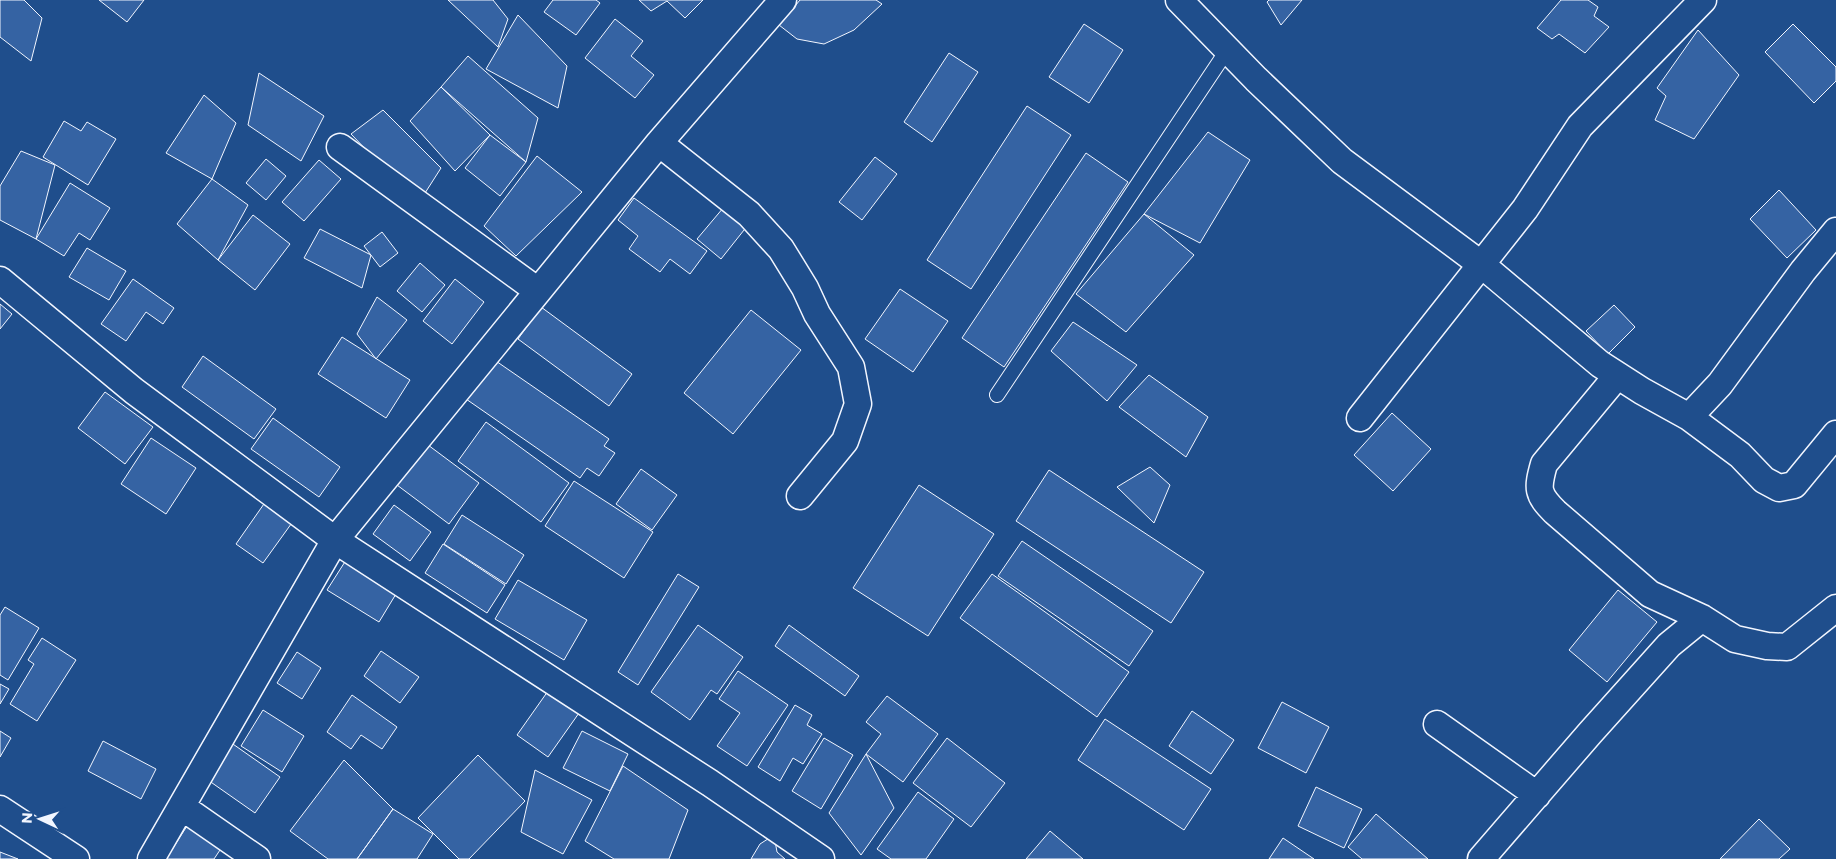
<svg xmlns="http://www.w3.org/2000/svg" width="1836" height="859" viewBox="0 0 1836 859" font-family="Montserrat,sans-serif">
<style>
.building{fill:#3563a3;stroke:#f2f6ff}
.lines{fill:none;stroke-linecap:round;stroke-linejoin:round}
.service-casing{stroke:#f2f6ff;stroke-width:16}
.minor-casing{stroke:#f2f6ff;stroke-width:29}
.service{stroke:#1f4e8c;stroke-width:14}
.minor{stroke:#1f4e8c;stroke-width:26}
</style>
<rect width="100%" height="100%" fill="#1f4e8c"/>
<path class="building" d="M0,0H24L42,18L31,61L0,37Z
M99,0H144L127,22Z
M448,0H493L508,19L498,47Z
M553,0H596L600,3L576,35L544,12Z
M639,0H703L685,18L667,1L651,11Z
M800,0H876L882,4L854,30L824,44L797,39L779,25Z
M1269,0H1302L1281,25L1267,2Z
M1561,0H1588L1598,7L1594,16L1609,27L1585,53L1559,34L1552,39L1537,28Z
M518,15L567,66L558,108L486,69Z
M615,19L643,41L631,56L654,75L635,98L585,58Z
M1084,24L1123,50L1089,103L1049,77Z
M1793,24L1836,67V81L1814,103L1765,52Z
M1698,30L1739,75L1694,139L1655,120L1666,96L1657,88Z
M949,53L978,72L932,142L904,122Z
M468,56L538,118L526,162L441,87Z
M259,73L324,116L301,161L248,125Z
M441,87L490,135L455,171L410,121Z
M204,95L236,123L212,179L166,153Z
M1027,106L1071,135L971,289L927,260Z
M383,110L441,168L418,204L351,134Z
M64,121L81,131L87,122L116,139L88,185L43,157Z
M1208,132L1250,160L1200,243L1144,214Z
M490,135L526,162L500,196L465,168Z
M21,151L55,165L36,239L0,220V186Z
M1086,153L1128,182L1004,367L962,338Z
M537,156L582,192L516,256L484,226Z
M875,157L897,174L862,220L839,202Z
M266,159L286,176L266,200L246,183Z
M319,160L341,179L304,221L282,202Z
M212,179L248,205L218,260L177,224Z
M70,183L110,208L90,240L79,233L64,256L36,239Z
M1779,190L1816,230L1787,258L1750,219Z
M634,198L707,251L690,274L670,259L660,272L629,249L638,236L618,220Z
M729,201L752,220L721,259L697,239Z
M1144,214L1194,255L1126,332L1076,294Z
M253,215L290,244L255,290L218,260Z
M320,229L371,255L362,288L304,258Z
M382,232L398,253L380,267L364,246Z
M87,248L126,271L109,300L69,277Z
M420,263L445,285L422,312L397,291Z
M133,279L174,308L163,324L146,312L126,341L101,324Z
M455,279L484,302L452,344L423,321Z
M900,289L948,321L913,372L865,339Z
M377,297L407,320L376,359L357,334Z
M0,304L12,314L0,329Z
M1614,305L1635,327L1608,354L1586,331Z
M541,307L632,374L609,406L518,339Z
M751,310L801,350L733,434L684,393Z
M1073,322L1137,365L1107,401L1051,351Z
M342,337L410,380L386,418L318,374Z
M203,356L276,409L254,439L182,387Z
M493,359L609,439L604,446L615,453L599,476L587,468L580,478L466,399Z
M1149,375L1208,417L1186,457L1119,407Z
M105,392L153,427L125,464L78,428Z
M1392,413L1431,449L1393,491L1354,455Z
M273,418L340,467L319,497L251,449Z
M486,422L569,483L541,522L458,461Z
M151,438L196,468L166,514L121,484Z
M424,442L479,483L449,524L393,482Z
M1150,467L1170,485L1154,523L1117,487Z
M641,469L677,495L652,530L616,504Z
M1049,470L1204,572L1171,623L1016,521Z
M574,481L653,532L624,578L545,526Z
M919,485L994,534L928,636L853,588Z
M266,501L294,520L263,563L236,544Z
M394,505L431,532L410,561L373,534Z
M462,515L524,555L506,584L444,544Z
M1022,541L1153,631L1129,666L998,576Z
M443,544L505,585L487,613L425,573Z
M348,557L399,589L379,622L327,590Z
M678,574L699,587L638,685L618,672Z
M992,574L1129,672L1097,717L960,618Z
M518,580L587,620L564,660L495,619Z
M1618,590L1657,622L1607,682L1569,650Z
M5,607L39,628L8,680L0,675V615Z
M698,625L743,657L717,694L711,690L690,720L651,692Z
M789,625L859,676L845,696L775,646Z
M42,638L76,660L37,721L10,704L34,664L28,660Z
M381,651L419,677L400,703L364,676Z
M297,652L321,668L302,699L277,683Z
M738,671L788,705L747,766L717,746L740,713L719,699Z
M0,684L9,689L0,704Z
M548,691L579,713L548,757L517,735Z
M352,695L397,727L382,749L361,735L351,749L327,732Z
M887,696L938,734L903,782L866,754L881,734L866,722Z
M1282,702L1329,727L1306,773L1258,748Z
M795,705L812,715L807,725L822,734L803,764L793,758L780,781L758,767Z
M263,710L304,736L282,772L241,746Z
M1192,711L1234,740L1211,774L1169,746Z
M1105,719L1211,789L1184,830L1078,760Z
M0,731L11,738L0,757Z
M582,731L628,754L610,791L563,768Z
M824,738L853,755L821,809L792,791Z
M947,738L1005,783L971,827L913,783Z
M103,741L156,769L141,799L88,771Z
M230,742L280,777L255,813L205,778Z
M866,754L894,808L861,855L829,813Z
M478,755L525,801L469,859H459L418,818Z
M344,760L393,809L357,859H328L290,831Z
M623,766L688,810L669,859H614L585,841Z
M535,770L592,800L563,854L521,832Z
M1316,787L1362,809L1344,848L1298,826Z
M918,792L954,819L926,859H891L877,849Z
M393,809L433,834L417,859H357Z
M1376,814L1428,859H1362L1348,847Z
M194,815L222,847L214,859H166Z
M1759,819L1790,849L1779,859H1720Z
M1050,831L1083,859H1026Z
M774,835L777,852L785,859H751L760,844Z
M1283,838L1314,859H1269Z
M0,852L18,859H0Z"/>
<g class="lines">
<defs>
<path id="service" d="M997,395L1228,49"/>
<path id="minor" d="M1179,0L1256,79L1342,161L1482,265L1600,364L1642,391L1689,417L1720,384L1803,271L1836,231
M659,143L749,214L781,249L805,288L817,314L851,367L858,404L845,441L800,496
M340,147L538,291
M0,280L134,391L335,540L710,783L821,859
M1617,376L1544,464C1537,489 1537,494 1555,512L1650,594L1702,618L1735,639L1767,646L1787,647L1836,608
M1689,417L1740,455L1764,480L1779,488L1794,485L1836,434
M1360,418L1525,209L1580,126L1703,0
M1437,724L1537,795
M182,807L257,859
M0,809L76,859
M151,859L335,540L659,143L783,0
M1481,859L1590,733L1669,645L1702,618"/>
</defs>
<use href="#service" class="service-casing"/>
<use href="#minor" class="minor-casing"/>
<use href="#service" class="service"/>
<use href="#minor" class="minor"/>
</g>
<g transform="translate(40 819) rotate(274)" stroke="#1f4e8c" stroke-width="4" paint-order="stroke">
<path d="M0-4L9 19L0 12L-9 19Z" fill="#f2f6ff"/>
<text y="-8" font-size="14" font-weight="bold" text-anchor="middle" fill="#f2f6ff">N</text>
</g>
</svg>
